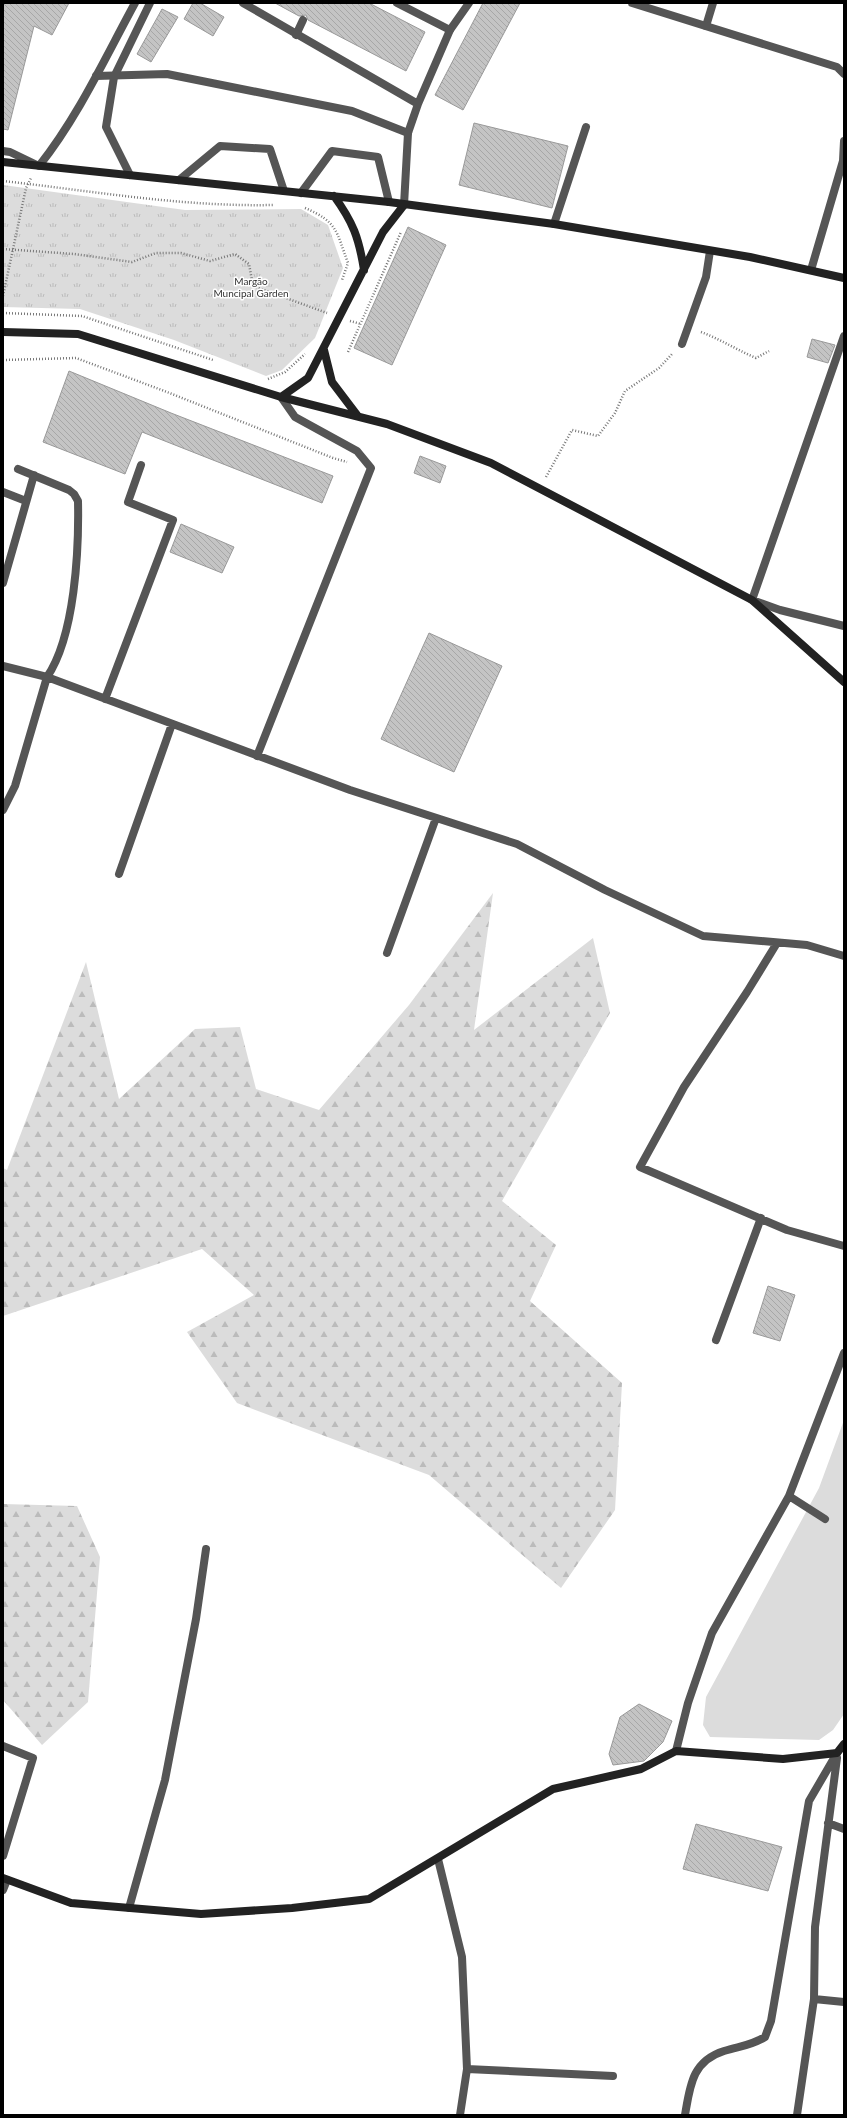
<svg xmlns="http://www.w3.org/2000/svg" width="847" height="2118" viewBox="0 0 847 2118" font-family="Lato,sans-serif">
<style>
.grass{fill:url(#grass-tufts)}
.forest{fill:url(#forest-firs)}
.garden{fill:#dcdcdc}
.building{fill:url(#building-back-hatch);stroke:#999}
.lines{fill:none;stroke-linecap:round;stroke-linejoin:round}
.path{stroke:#777;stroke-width:2.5;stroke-dasharray:1 2;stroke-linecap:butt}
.lane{stroke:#555;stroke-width:8}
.street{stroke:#555;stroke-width:8}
.secondary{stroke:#222;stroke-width:8}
.labels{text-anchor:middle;stroke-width:3;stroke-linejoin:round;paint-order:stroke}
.park-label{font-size:10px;fill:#333;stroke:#fff}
</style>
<defs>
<pattern id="grass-tufts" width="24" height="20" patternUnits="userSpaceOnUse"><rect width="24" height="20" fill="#dcdcdc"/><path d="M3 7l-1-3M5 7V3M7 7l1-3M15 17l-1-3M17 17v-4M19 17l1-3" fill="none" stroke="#bbb"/></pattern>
<pattern id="forest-firs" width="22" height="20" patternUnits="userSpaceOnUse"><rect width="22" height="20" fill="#dcdcdc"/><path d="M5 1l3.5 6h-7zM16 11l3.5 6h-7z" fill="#bbb"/></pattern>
<pattern id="building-back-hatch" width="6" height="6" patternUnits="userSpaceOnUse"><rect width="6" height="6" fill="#c4c4c4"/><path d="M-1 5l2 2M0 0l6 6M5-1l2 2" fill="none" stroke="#a7a7a7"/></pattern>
</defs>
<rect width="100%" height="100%" fill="#fff"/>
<path class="grass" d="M3,185L185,210L301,209L328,225L343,268L315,338L282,370L266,376L174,340L80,309L3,307Z"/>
<path class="forest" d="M493,893L474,1030L593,938L610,1013L502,1201L556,1245L530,1301L622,1383L615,1510L561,1588L429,1475L237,1403L187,1332L254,1295L202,1249L3,1316V1168L7,1170L86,962L119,1099L195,1029L240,1027L256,1089L319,1110L409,1005Z
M3,1504L77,1506L100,1557L88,1702L42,1745L3,1700Z"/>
<path class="garden" d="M844,1420V1714L833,1730L819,1740L710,1737L703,1725L706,1697L819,1488Z"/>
<path class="building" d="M3,3H69L52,35L34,26L8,130L3,129Z
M193,3H200L224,17L213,36L184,19Z
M275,3H369L425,32L406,71L308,20L306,15L299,16Z
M483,3H520L463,110L435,95Z
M162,9L178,17L151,62L137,54Z
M474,123L568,146L552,208L459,185Z
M408,227L446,245L392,365L354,348Z
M812,339L835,345L828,363L807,357Z
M69,371L171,413L333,476L322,503L142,432L125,474L43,442Z
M420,456L446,466L440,483L414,473Z
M181,524L234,547L222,573L170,552Z
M429,633L502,666L454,772L381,739Z
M768,1286L795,1295L780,1341L753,1333Z
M639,1704L672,1721L663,1742L644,1761L613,1765L609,1754L620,1717Z
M696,1824L782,1847L768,1891L683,1869Z"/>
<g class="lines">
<path class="path" d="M3,181C93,191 182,207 273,205
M305,208C338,222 336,231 348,263L342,280
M3,249L74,254L132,262L156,253H181L210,261L235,254L249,264L253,286L327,313
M3,296L26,188L31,178
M3,313L82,316L213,360
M350,321L361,324
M701,332C720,339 737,350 756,358L769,351
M348,352L401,232
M3,360L76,358L167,392L333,458L347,462
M268,379L285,372L305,354
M546,477L572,430L598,436L615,413L625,391L659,368L673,353"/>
<path class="lane" d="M397,3L450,30
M706,26L713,3
M296,35L303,20
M96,76L167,74L352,111L408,133
M179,180L220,146L270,149L284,191
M301,193L332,151L378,157L389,202
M554,224L586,127
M18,469L69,490L74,494L78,501C79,550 75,636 47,677
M3,492L26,501
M3,583L34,475"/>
<path class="street" d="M243,3L418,104
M632,3L837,67L844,74
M3,151L10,152L39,166C78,117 105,58 135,3
M130,175L106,127L114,77L150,3
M404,205L408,133L418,104L450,30L469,3
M811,270L843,161L844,141
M844,336L752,600L780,610L844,626
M682,344L706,277L710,251
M3,666L47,677L350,790L517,844L605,890L703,936L807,945L844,956
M105,699L173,520L128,502L141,465
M257,756L371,468L357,451L295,417L281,397
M3,810L15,786L47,677
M119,874L172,724
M777,943L747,992L684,1087L640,1167L787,1230L844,1246
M387,953L436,818
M716,1340L761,1218
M789,1496L825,1519
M3,1746L33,1758L3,1856
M676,1751L688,1703L712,1633L789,1496L844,1353
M828,1823L844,1829
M438,1859L462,1957L467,2069
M3,1890L7,1880
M129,1908L165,1780L196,1619L206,1549
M814,1999L844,2002
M460,2115L467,2069L613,2076
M685,2115C690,2086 692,2061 724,2051C740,2046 750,2046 765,2037L771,2021L809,1801L837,1753
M797,2115L814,1999L815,1927L837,1758"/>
<path class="secondary" d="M3,162L389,202L554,224L750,257L844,278
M334,196C353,222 359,238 364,270
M3,332L78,334L281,397L387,424L491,463L752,600L844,682
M324,350L332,382L357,415
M281,397L308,378L383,232L404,205
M3,1878L71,1903L201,1914L292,1908L369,1899L553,1789L641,1769L676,1751L783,1759L837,1753L844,1744"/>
</g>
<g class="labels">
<g class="park-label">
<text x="251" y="285">Margão<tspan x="251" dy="12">Muncipal Garden</tspan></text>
</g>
</g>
<rect width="847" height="2118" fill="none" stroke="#000000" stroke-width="8"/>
</svg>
